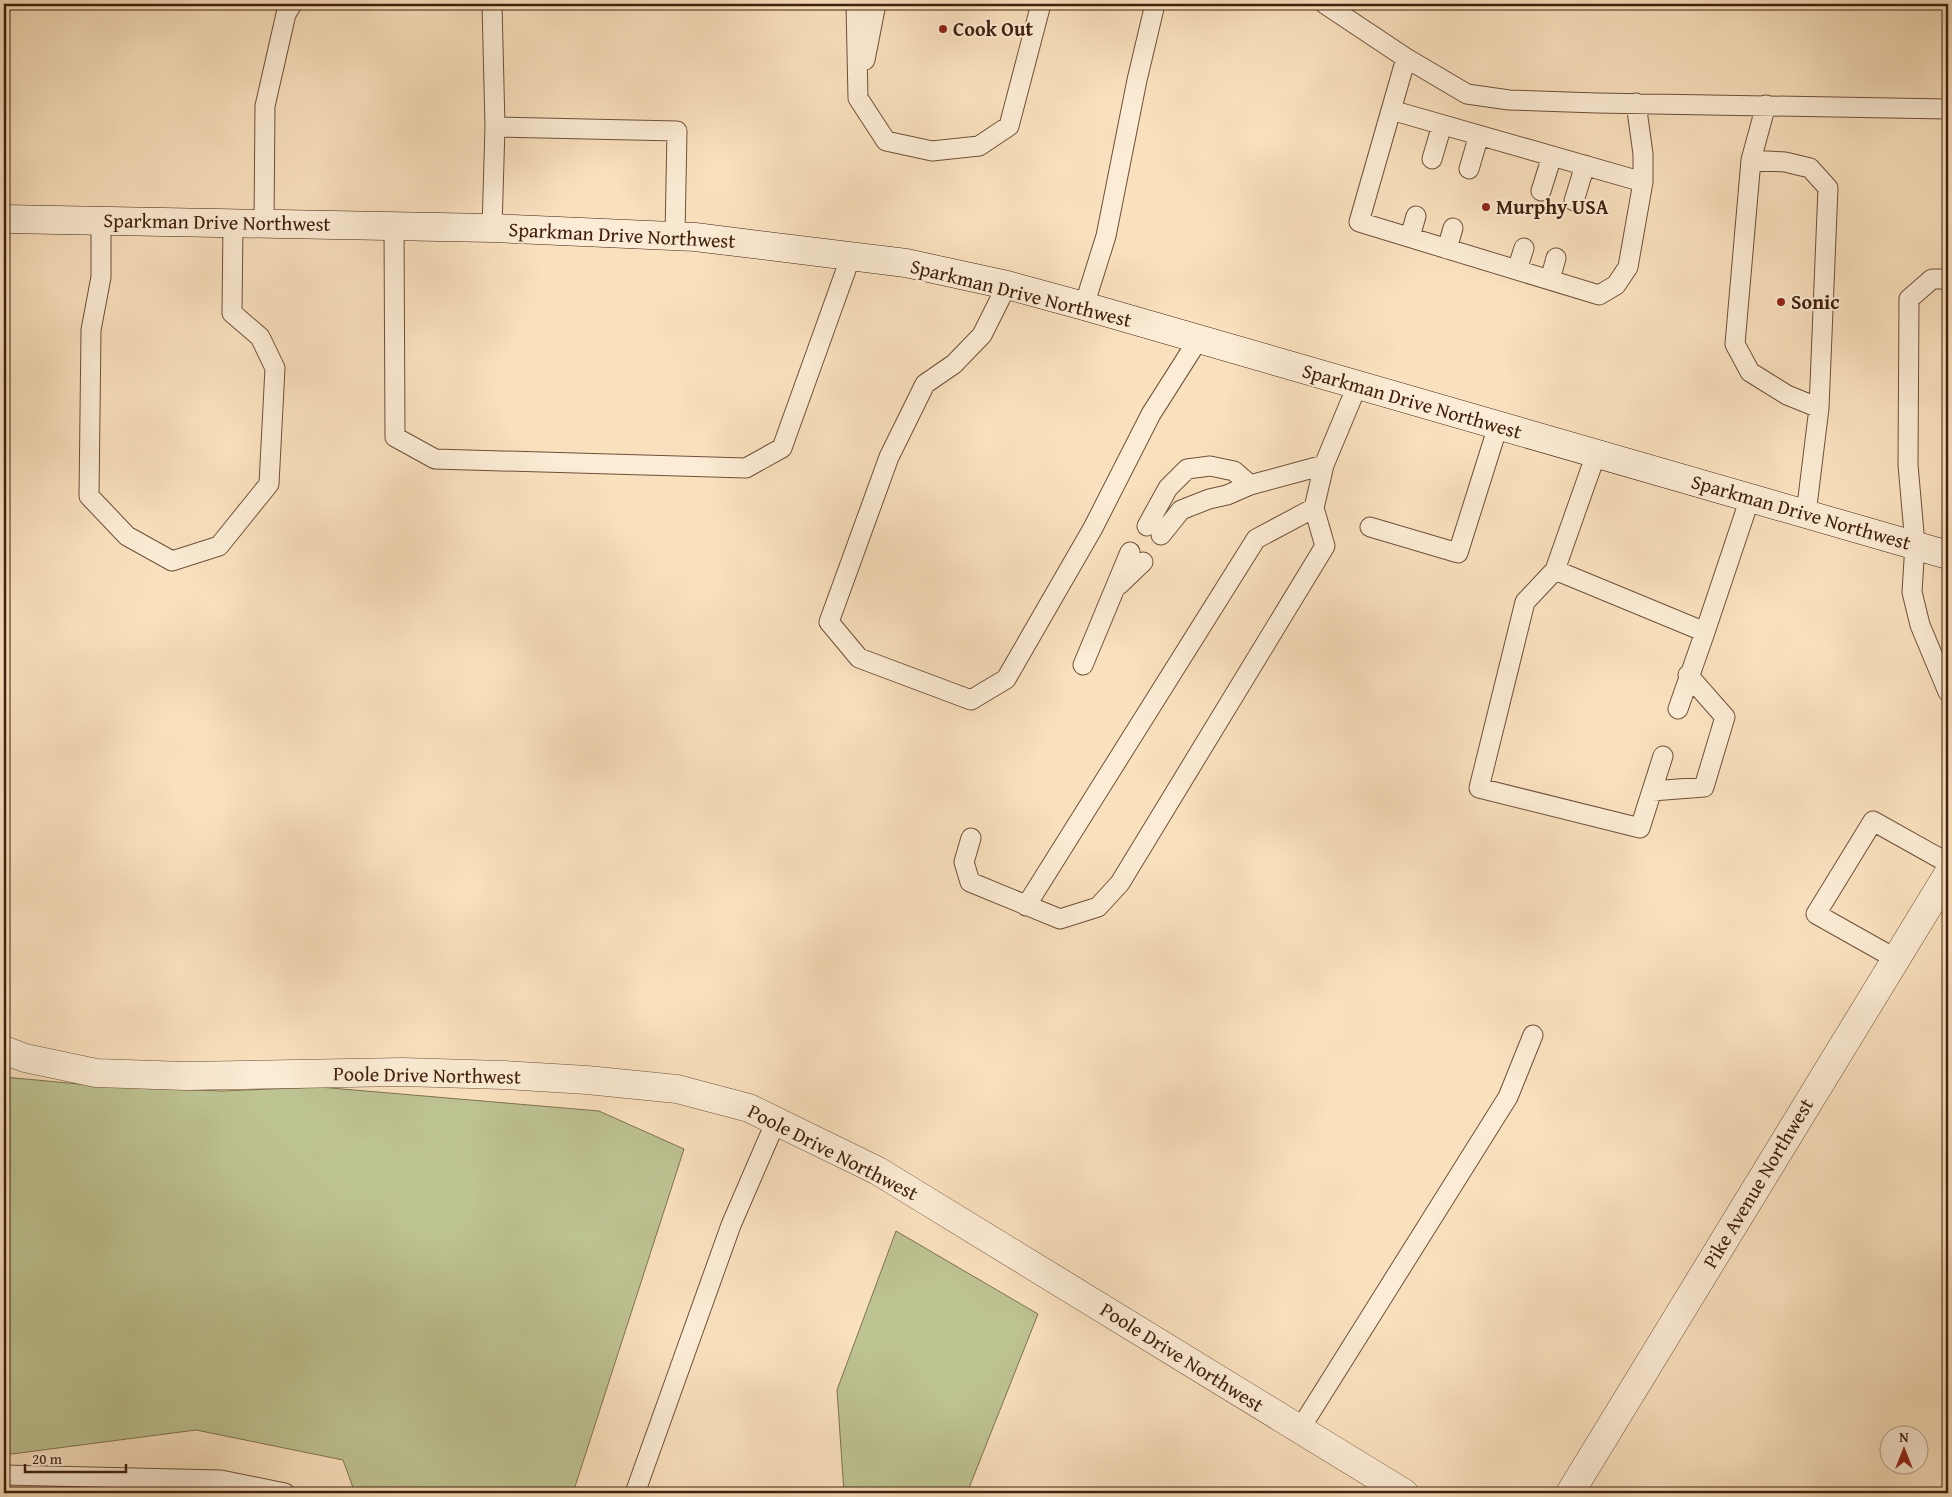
<svg xmlns="http://www.w3.org/2000/svg" width="1952" height="1497" viewBox="0 0 1952 1497" font-family="'Gentium Book Plus',serif">
<style>
.green{fill:#bec392;stroke:#7f7250}
.lines{fill:none;stroke-linecap:round;stroke-linejoin:round}
.lane-casing{stroke:#6e5039;stroke-width:21}
.street-casing{stroke:#6e5039;stroke-width:29}
.secondary-casing{stroke:#40200d;stroke-width:29}
.lane{stroke:#fcecd5;stroke-width:19}
.street{stroke:#fcecd5;stroke-width:28}
.secondary{stroke:#fcecd5;stroke-width:28}
.poi-dot{fill:#8f2418;stroke:#fcecd5;stroke-width:2}
.labels{text-anchor:middle;stroke-width:4;stroke-linejoin:round;paint-order:stroke}
.poi-label{font-size:20px;font-weight:bold;fill:#40200d;stroke:#fcecd5;text-anchor:start}
.street-label{font-size:20px;fill:#40200d;stroke:#fcecd5}
</style>
<rect width="100%" height="100%" fill="#fae1be"/>
<filter id="stains"><feTurbulence type="fractalNoise" baseFrequency=".004" numOctaves="4"/><feColorMatrix values="0 0 0 0 .2 0 0 0 0 .09 0 0 0 0 .02 0 0 0 .5 -.17"/></filter>
<radialGradient id="worn" r=".72"><stop offset=".6" stop-color="#630" stop-opacity="0"/><stop offset="1" stop-color="#630" stop-opacity=".3"/></radialGradient>
<path class="green" d="M4,1077L112,1087L223,1091L319,1087L599,1111L684,1149L573,1493H355L343,1460L196,1430L4,1455Z
M896,1231L1038,1314L967,1493H844L837,1390Z"/>
<g class="lines">
<defs>
<path id="lane" d="M492,4L495,127L492,228
M856,4L858,98L886,141L932,151L979,146L1009,126L1041,4
M1325,4L1406,58L1467,94L1509,100L1597,103L1948,109
M1406,58L1359,222L1599,295L1616,285L1628,267L1643,182V154L1636,103
M865,60L876,4
M1766,105L1751,160L1735,344L1750,372L1787,395L1819,408
M1391,110L1643,182
M495,127L677,131L675,235
M1432,159L1442,125
M1751,160L1785,162L1810,168L1828,188L1819,408L1806,514
M1469,169L1479,135
M1541,191L1552,156
M1574,201L1585,165
M101,220V277L91,330L89,496L127,536L172,561L219,546L269,484L275,368L260,337L232,313L233,223
M264,223L265,106L286,14L292,4
M394,225L395,437L435,459L746,468L782,448L851,256
M1410,237L1416,216
M1447,249L1453,228
M1517,270L1524,248
M1948,279H1932L1909,299L1908,465L1915,544L1912,592L1920,625L1948,692
M1550,280L1556,258
M1007,285L982,335L954,364L925,384L889,457L829,622L859,658L971,700L1006,679L1093,528L1151,414L1198,340
M1084,306L1106,236L1137,80L1155,4
M1596,454L1555,570L1525,602L1479,788L1640,828L1663,756
M1147,526L1168,488L1187,469L1210,466L1234,471L1250,485L1324,465
M1370,527L1458,553L1498,426
M1161,535L1181,510L1209,499L1227,495L1250,485
M1555,570L1705,632L1750,498
M1119,585L1143,562
M1083,665L1130,552
M1678,709L1705,632
M1652,791L1704,787L1725,717L1688,675
M971,838L964,862L970,882L1060,919L1098,907L1120,883L1325,546L1314,508
M1026,906L1256,539L1314,508L1324,465L1357,386
M1896,959L1816,914L1873,821L1948,863
M1300,1429L1508,1097L1533,1035
M4,1475L221,1480L285,1493
M635,1493L731,1225L776,1121"/>
<path id="street" d="M4,1050L25,1058L96,1073L186,1076L402,1072L504,1075L587,1080L677,1089L749,1108L878,1171L1404,1493
M1570,1493L1948,874"/>
<path id="secondary" d="M4,219L492,228L695,237L906,263L1007,285L1084,306L1948,555"/>
</defs>
<use href="#lane" class="lane-casing"/>
<use href="#street" class="street-casing"/>
<use href="#secondary" class="secondary-casing"/>
<use href="#lane" class="lane"/>
<use href="#street" class="street"/>
<use href="#secondary" class="secondary"/>
</g>
<g class="poi-dot">
<circle cx="943" cy="29" r="5"/>
<circle cx="1486" cy="207" r="5"/>
<circle cx="1781" cy="302" r="5"/>
</g>
<g class="labels">
<g class="poi-label">
<text x="953" y="36">Cook Out</text>
<text x="1496" y="214">Murphy USA</text>
<text x="1791" y="309">Sonic</text>
</g>
<g class="street-label">
<text transform="translate(217 222) rotate(1)" y="7">Sparkman Drive Northwest</text>
<text transform="translate(622 235) rotate(3)" y="7">Sparkman Drive Northwest</text>
<text transform="translate(1021 293) rotate(14)" y="7">Sparkman Drive Northwest</text>
<text transform="translate(1412 401) rotate(16)" y="7">Sparkman Drive Northwest</text>
<text transform="translate(1801 512) rotate(16)" y="7">Sparkman Drive Northwest</text>
<text transform="translate(427 1075) rotate(1)" y="7">Poole Drive Northwest</text>
<text transform="translate(833 1152) rotate(27)" y="7">Poole Drive Northwest</text>
<text transform="translate(1758 1183) rotate(-59)" y="7">Pike Avenue Northwest</text>
<text transform="translate(1182 1357) rotate(32)" y="7">Poole Drive Northwest</text>
</g>
</g>
<rect width="1952" height="1497" fill="none" stroke="#fae1be" stroke-width="20"/>
<rect x="5" y="5" width="1942" height="1487" fill="none" stroke="#40200d" stroke-width="2.5"/>
<rect x="10" y="10" width="1932" height="1477" fill="none" stroke="#40200d"/>
<g transform="translate(1904 1450)"><circle r="24" fill="#fcecd5" stroke="#b19a85"/>
<path d="M0-4L9 19L0 12L-9 19Z" fill="#8f2418"/>
<text y="-8" font-size="14" font-weight="bold" text-anchor="middle" fill="#40200d">N</text>
</g>
<path d="M25 1464v8h101v-8" fill="none" stroke="#40200d" stroke-width="2.5"/>
<text x="32" y="1464" font-size="15" fill="#40200d" stroke="#fcecd5" stroke-width="4" paint-order="stroke">20 m</text>
<rect width="100%" height="100%" filter="url(#stains)"/>
<rect width="100%" height="100%" fill="url(#worn)"/>
</svg>
